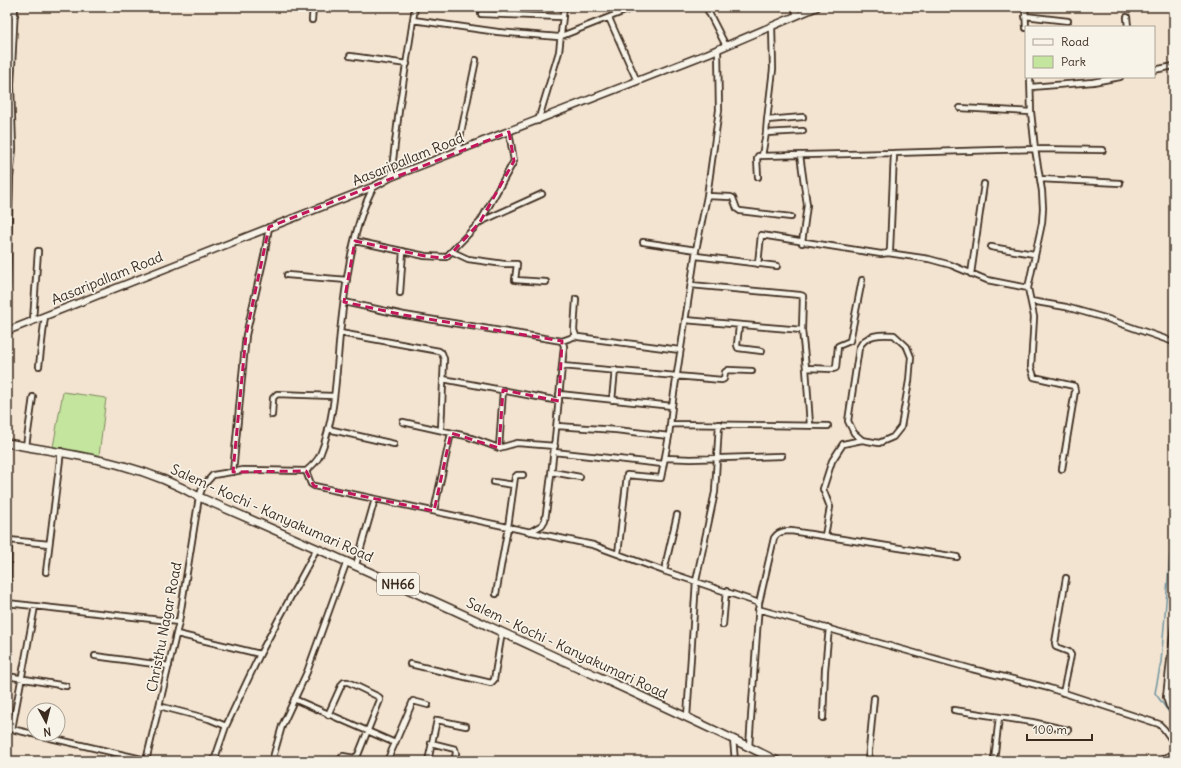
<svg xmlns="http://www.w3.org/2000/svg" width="1181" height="768" viewBox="0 0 1181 768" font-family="Delius,sans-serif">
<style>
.green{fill:#c3e59e;stroke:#7f885e}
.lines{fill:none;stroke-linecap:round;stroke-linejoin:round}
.stream{stroke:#7295a1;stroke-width:1.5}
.minor-casing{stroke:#3b2a1e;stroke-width:8}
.major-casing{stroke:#3b2a1e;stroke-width:9}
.highway-casing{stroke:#3b2a1e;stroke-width:10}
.minor{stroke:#f7f3e8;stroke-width:4.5}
.major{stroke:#f7f3e8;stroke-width:6}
.highway{stroke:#f7f3e8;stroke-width:7}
.marked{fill:none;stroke:#c2185b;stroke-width:3;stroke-dasharray:8 5;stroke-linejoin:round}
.labels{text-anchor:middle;stroke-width:3.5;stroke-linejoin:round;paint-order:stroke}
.shield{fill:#f7f3e8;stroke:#73665b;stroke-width:1}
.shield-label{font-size:13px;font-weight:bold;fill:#3b2a1e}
.street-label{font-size:14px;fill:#3b2a1e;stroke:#f7f3e8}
</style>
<rect width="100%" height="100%" fill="#f3e4d1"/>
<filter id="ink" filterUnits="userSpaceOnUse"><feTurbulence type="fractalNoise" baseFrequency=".025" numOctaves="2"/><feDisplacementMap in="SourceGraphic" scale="8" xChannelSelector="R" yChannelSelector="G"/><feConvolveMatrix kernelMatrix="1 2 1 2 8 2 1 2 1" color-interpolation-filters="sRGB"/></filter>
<g filter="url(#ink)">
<path class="green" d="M63,392L106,398L99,456L53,447Z"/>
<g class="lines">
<path class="stream" d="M1174,541L1170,555L1161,662L1155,693L1174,719"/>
<defs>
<path id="minor" d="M706,7L726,46
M794,7L797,15
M1025,7L1026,28
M481,14L562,17
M504,15V7
M7,16L15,15
M1025,16L1068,21
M1127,17L1128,27
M609,18L637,81
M312,20L313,7
M413,20L498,32L559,37L635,7
M772,26L773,69L767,120L803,117
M350,56L407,64
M1154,70L1174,66
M1030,77L1031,112L1035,149L1042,191L1043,208L1042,223L1028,288L1034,317L1031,367L1034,377L1074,386L1075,391L1062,469
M1031,87L1093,82L1120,77
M960,108L1031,112
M538,121L559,52L564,7
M766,133L767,120
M457,152L476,60
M800,155L807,205L802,243
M762,156L766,133L803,131
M391,177L399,110L415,7
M758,177L757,159L758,156L894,153
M1040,179L1120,183
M707,196L731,197L733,198L737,209L740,211L791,217
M480,222L514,161L509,132
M355,241L425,256L446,257L480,222L542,194
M643,242L696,250
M991,247L1034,254
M453,252L468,259L504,264H517L515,280L546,282
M888,253L929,259L951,265L987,280L1028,288
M696,256L777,266
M758,264L761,235L881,254L888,253L890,250L894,153L1035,149L1103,150
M971,274L984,184
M287,275L347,280
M691,285L800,295L803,296L802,330L806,368L810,425
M7,287L10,178L13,149L11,85L15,7
M400,293L403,251
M576,299L574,330L576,336L578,337L680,350
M1031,301L1066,307L1105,318L1174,342
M344,302L404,315L562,341L564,346C558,404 554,462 545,520L542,525L530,532
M33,320L38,251
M685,320L802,330
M739,326L737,345L738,348L762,351
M340,333L439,351L442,353L444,359L441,430
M562,341L576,336
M39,366L45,316
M562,366L722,380L724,379L725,372L728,370L752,371
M806,368L833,369L836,368L838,346L850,341L862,280
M443,379L559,401
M559,394L672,406
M612,400L615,370
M272,415L273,398L277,394L333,396
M403,422L466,436L499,448L517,443L555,446
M670,424L828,426
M557,426L616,430L669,436
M328,429L394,444
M26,446L33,397
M499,448L503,390
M554,452L663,464
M665,458L691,459L782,456
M306,471L311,484L314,486L593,545L664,571L759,603L749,747
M233,472L246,335L264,257L269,227
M552,472L580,477
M494,482L514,485
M434,511L451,433
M825,536L830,507L823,489L832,461L843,444L862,440L879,443L893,437L901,427L909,381L911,357L907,347L894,335C881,334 865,334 859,348L848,421L854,433L862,440
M618,554L627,475L661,478L669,436L672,406L696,250L707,196L719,110L718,49
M356,565L375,499
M664,571L677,515
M46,572L61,451
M496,594L508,527L515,477L517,475H523
M7,598L9,540L49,544
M7,603L179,622
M759,603L774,538C778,532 783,531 791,531L957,557
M758,609L972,669L1049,688L1159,724L1164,729L1174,743
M723,625L726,591
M1174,626L1166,697L1169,706L1174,711
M177,634L260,654
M95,656L169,666
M410,664L491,683L494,680L502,632
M7,676L66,686
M1063,693L1071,655L1069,652L1056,647L1055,643L1066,578
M294,699L395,743L387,761
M159,706L209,719L226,726L214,761
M954,710L1032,722L1068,730
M328,715L342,684L344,682H348L379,697L380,700L358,755L354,758L343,756L339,761
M687,717L696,581L715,492L719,424
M823,718L825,670L829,628
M226,726L260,654L317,548
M7,728L146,760
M12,729L35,606
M733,739L735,761
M395,743L413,701L428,705
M431,743L455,749L456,753L454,761
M146,761L179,622L199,497L203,486L213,475L243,470L306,471C312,466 317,462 320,455C337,414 336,367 341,324C346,280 353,224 374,186
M272,761L282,726L307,672L347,561
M428,761L437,720L466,726
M868,761L874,698
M994,761L999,717
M1160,761L1174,753"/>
<path id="major" d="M7,331L375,186L391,177L709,53L817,7"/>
<path id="highway" d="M7,443C75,456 138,461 199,497C317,548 433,600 549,654C625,689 702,723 777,761"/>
</defs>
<use href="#minor" class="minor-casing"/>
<use href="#major" class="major-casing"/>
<use href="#highway" class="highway-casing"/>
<use href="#minor" class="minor"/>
<use href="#major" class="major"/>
<use href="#highway" class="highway"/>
</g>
</g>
<path class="marked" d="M509,132L514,161L480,222L450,255L443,258L425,256L355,241L344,302L404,315L562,341L559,401L503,390L499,448L451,433L434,511L314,486L306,471L233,472L246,335L269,227Z"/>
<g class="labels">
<rect class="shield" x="377" y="573" width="42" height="22" rx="3"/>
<g class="shield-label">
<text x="398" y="589">NH66</text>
</g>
<g class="street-label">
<text transform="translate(408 159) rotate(-22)" y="5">Aasaripallam Road</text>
<text transform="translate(107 278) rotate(-22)" y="5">Aasaripallam Road</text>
<text transform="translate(272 513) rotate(24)" y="5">Salem - Kochi - Kanyakumari Road</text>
<text transform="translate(164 627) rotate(-79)" y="5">Christhu Nagar Road</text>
<text transform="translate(567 648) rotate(25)" y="5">Salem - Kochi - Kanyakumari Road</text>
</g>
</g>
<rect width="1181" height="768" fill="none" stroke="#f7f3e8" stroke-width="24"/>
<rect x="12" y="12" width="1157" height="744" fill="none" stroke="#3b2a1e" stroke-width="1.5" filter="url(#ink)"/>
<rect x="1025" y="26" width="130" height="52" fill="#f7f3e8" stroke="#aca397"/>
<rect x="1033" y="39" width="20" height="6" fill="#f7f3e8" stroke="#aca397"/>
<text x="1061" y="46" font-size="12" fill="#3b2a1e">Road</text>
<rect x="1033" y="56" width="20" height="12" fill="#c3e59e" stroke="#aca397"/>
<text x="1061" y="66" font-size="12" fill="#3b2a1e">Park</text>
<g transform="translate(46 722) rotate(173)"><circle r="19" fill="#f7f3e8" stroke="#aca397"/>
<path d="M0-3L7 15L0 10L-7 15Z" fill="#3b2a1e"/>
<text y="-6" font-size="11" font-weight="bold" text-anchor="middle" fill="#3b2a1e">N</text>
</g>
<path d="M1027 734v6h65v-6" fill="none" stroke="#3b2a1e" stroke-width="2"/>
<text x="1033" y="734" font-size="12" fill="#3b2a1e" stroke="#f7f3e8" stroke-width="3" paint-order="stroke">100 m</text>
</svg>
